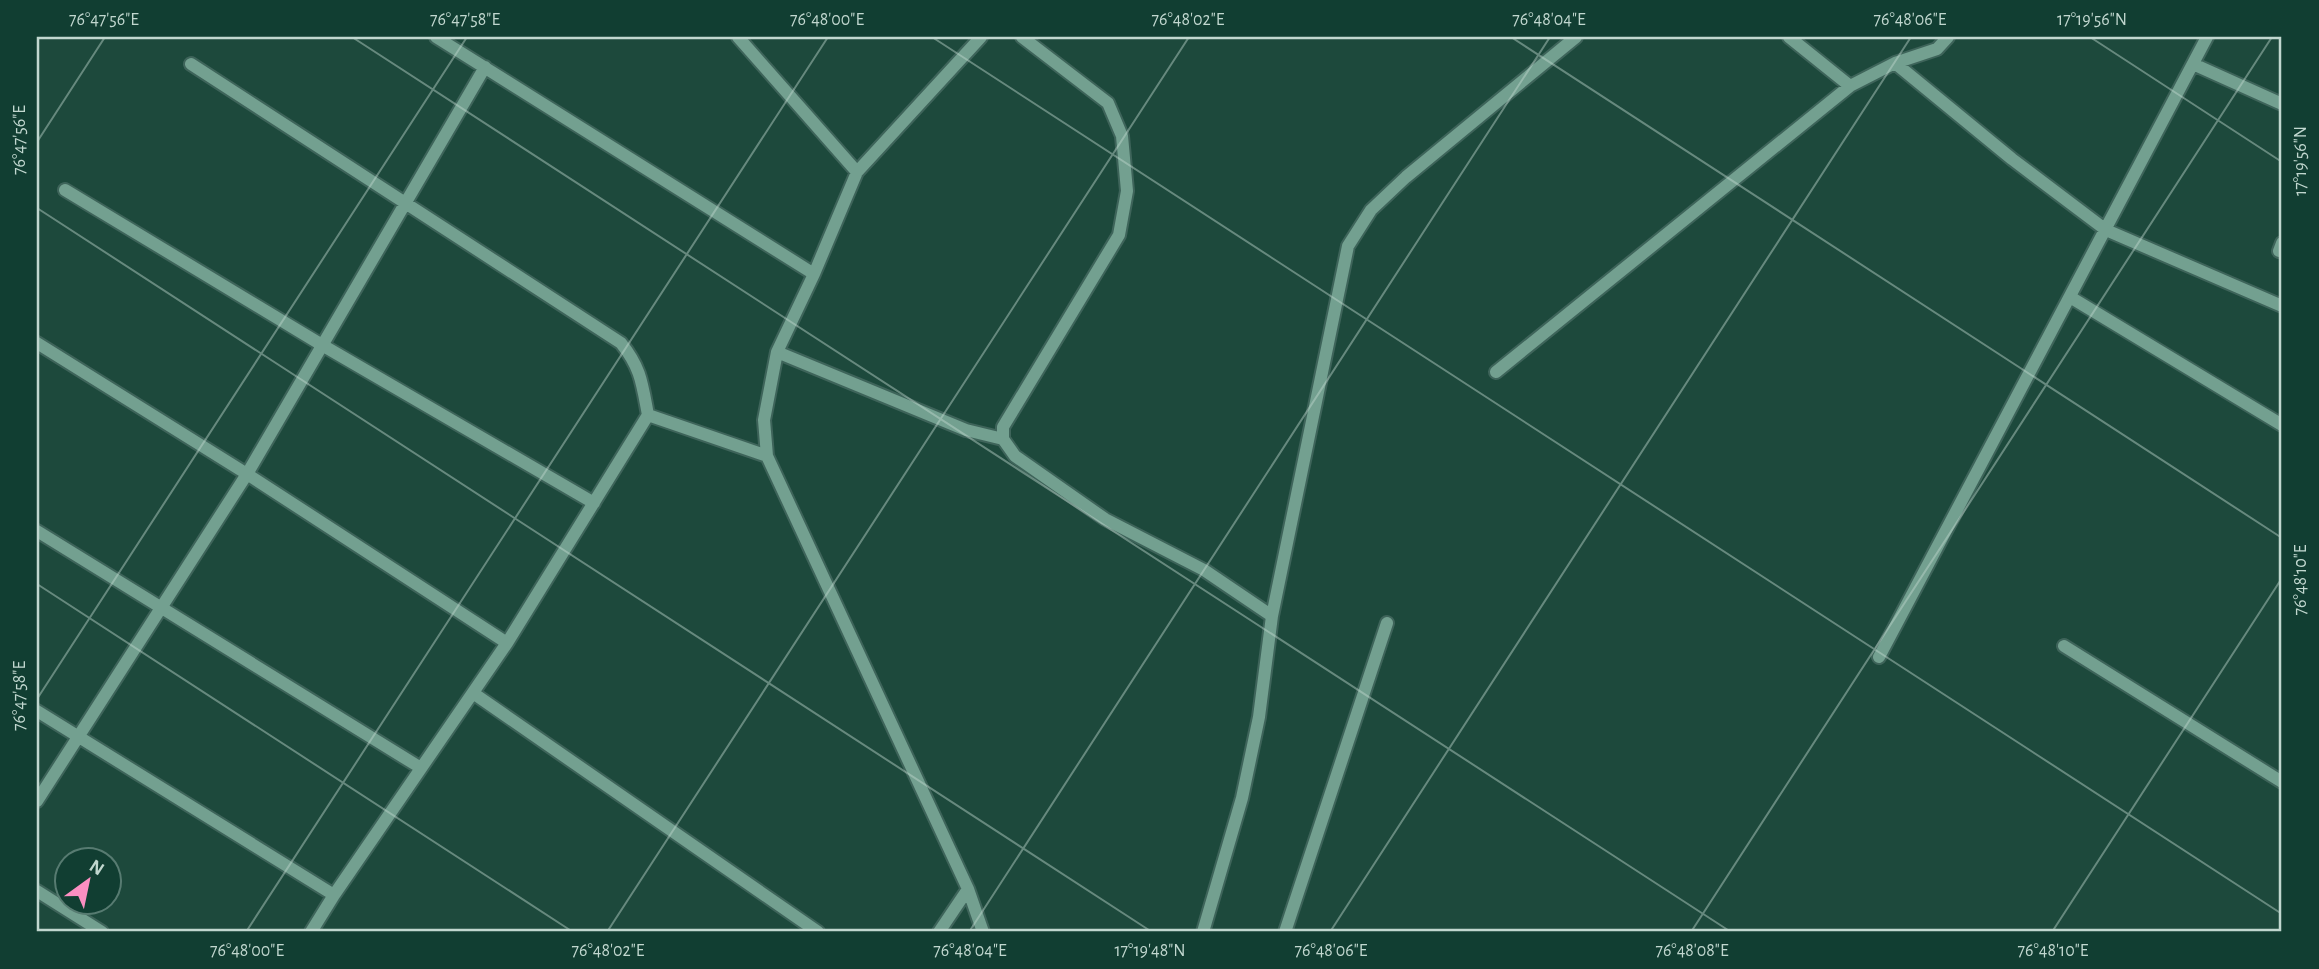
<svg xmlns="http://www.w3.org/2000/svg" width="2319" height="969" viewBox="0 0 2319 969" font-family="'Alegreya Sans',sans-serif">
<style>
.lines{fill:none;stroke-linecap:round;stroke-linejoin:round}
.minor-casing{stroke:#3e645a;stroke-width:16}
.minor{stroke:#73a090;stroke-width:12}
.ticks{fill:none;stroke:#c1d7cf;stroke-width:2;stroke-opacity:0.45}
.neatline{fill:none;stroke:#c1d7cf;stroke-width:2.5}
.ticks-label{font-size:18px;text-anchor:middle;fill:#c1d7cf}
</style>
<rect width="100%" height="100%" fill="#1d493c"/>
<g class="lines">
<defs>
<path id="minor" d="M436,37L814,274
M738,37L857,172
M981,37L857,172L814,274L777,352L764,420L767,456L968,889L983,932
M1022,37L1108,103L1122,136L1127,191L1119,235L1003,427V439L1015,456L1105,519L1204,570L1272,616
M1789,37L1850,86
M1895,63L2012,159L2106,230L2282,306
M191,64L621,343C641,368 642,383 648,415
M2193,64L2282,104
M65,190L322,345L594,503
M2279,251L2282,243
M2070,297L2282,425
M37,343L247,474L507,643L648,415L767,456
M777,352L966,430L1003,439
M1496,372L1850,86L1895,63L1937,49L1948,37
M37,531L421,768
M2064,646L2282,782
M1879,657L2207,37
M473,693L818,932
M37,711L334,895L311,932
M37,801L247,474L485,67
M37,891L102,932
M334,895L507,643
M939,932L968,889
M1203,932L1242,798L1259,717L1272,616L1348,246L1371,210L1406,177L1576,37
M1285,932L1387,623"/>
</defs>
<use href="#minor" class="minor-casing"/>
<use href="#minor" class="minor"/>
</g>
<path class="ticks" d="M352,37L1731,932M932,37L2282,914M1511,37L2282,538M2090,37L2282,162M37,142L105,37M37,208L1152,932M37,584L573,932M37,699L467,37M246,932L828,37M607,932L1189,37M969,932L1550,37M1330,932L1911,37M1691,932L2272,37M2052,932L2282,578"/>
<rect width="2319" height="969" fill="none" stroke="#113e32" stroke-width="77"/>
<g transform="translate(88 881) rotate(33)"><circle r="33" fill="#113e32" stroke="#577b71" stroke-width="2"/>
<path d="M0-5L12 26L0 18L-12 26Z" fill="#fc8fc2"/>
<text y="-10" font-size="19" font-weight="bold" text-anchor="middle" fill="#c1d7cf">N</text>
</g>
<rect x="38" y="38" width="2242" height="892" class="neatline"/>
<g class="ticks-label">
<text x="104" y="25">76°47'56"E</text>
<text x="465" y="25">76°47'58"E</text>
<text x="827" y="25">76°48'00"E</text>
<text x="1188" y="25">76°48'02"E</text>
<text x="1549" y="25">76°48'04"E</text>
<text x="1910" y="25">76°48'06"E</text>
<text x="2092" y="25">17°19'56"N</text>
<text transform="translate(19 140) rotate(-90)" y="6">76°47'56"E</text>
<text transform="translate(2300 161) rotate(-90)" y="6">17°19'56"N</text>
<text transform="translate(2300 580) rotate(-90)" y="6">76°48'10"E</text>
<text transform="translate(19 696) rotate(-90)" y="6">76°47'58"E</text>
<text x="247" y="956">76°48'00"E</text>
<text x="608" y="956">76°48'02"E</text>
<text x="970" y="956">76°48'04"E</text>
<text x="1150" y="956">17°19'48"N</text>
<text x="1331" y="956">76°48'06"E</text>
<text x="1692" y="956">76°48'08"E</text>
<text x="2053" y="956">76°48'10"E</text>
</g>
</svg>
